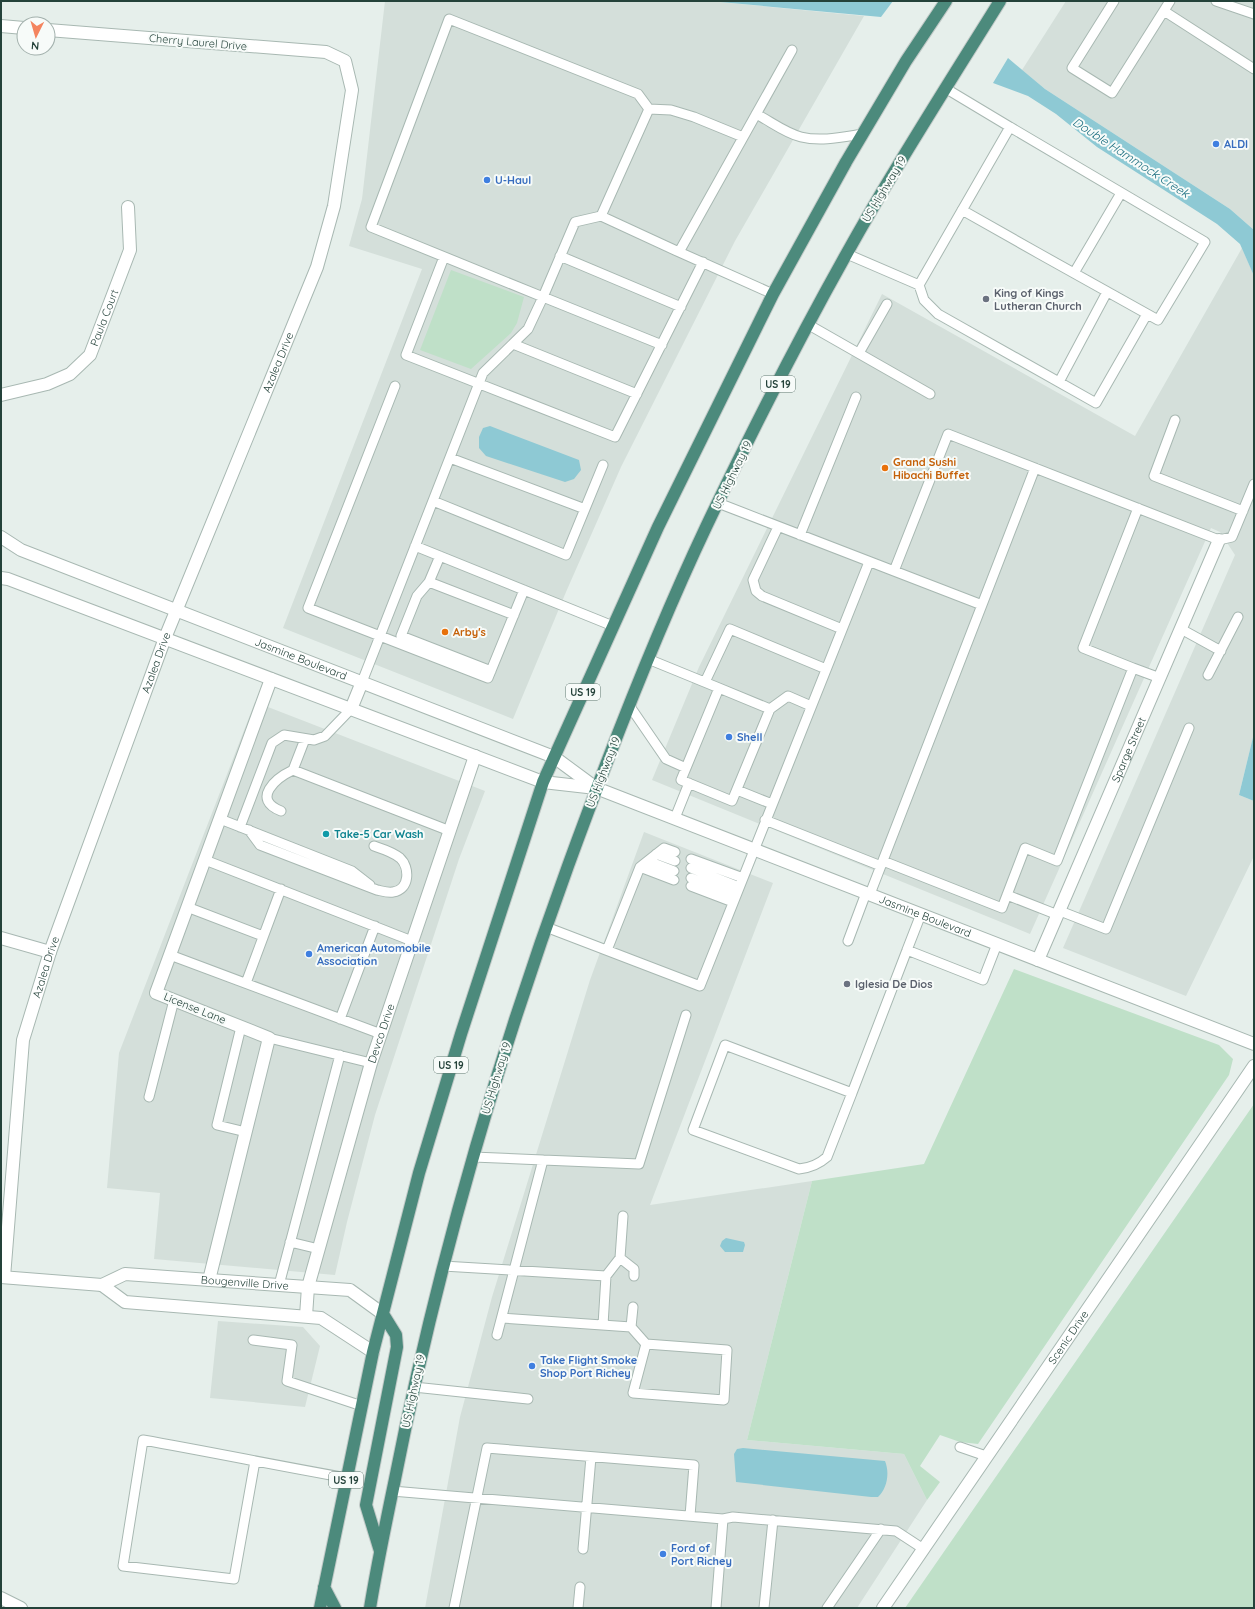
<svg xmlns="http://www.w3.org/2000/svg" width="1255" height="1609" viewBox="0 0 1255 1609" font-family="Quicksand,sans-serif">
<style>
.built{fill:#d4dfda}
.green{fill:#bfe0c8}
.water{fill:#8ec9d4}
.lines{fill:none;stroke-linecap:round;stroke-linejoin:round}
.service-casing{stroke:#a8b8b2;stroke-width:11}
.minor-casing{stroke:#a8b8b2;stroke-width:14}
.tertiary-casing{stroke:#a8b8b2;stroke-width:14}
.trunk-casing{stroke:#c2cac8;stroke-width:14}
.service{stroke:#fff;stroke-width:9}
.minor{stroke:#fff;stroke-width:12}
.tertiary{stroke:#fff;stroke-width:12}
.trunk{stroke:#4c8a7c;stroke-width:12}
.shop-dot{fill:#3f7fe0;stroke:#f7fbf9;stroke-width:1.5}
.worship-dot{fill:#6b7280;stroke:#f7fbf9;stroke-width:1.5}
.food-dot{fill:#e8710a;stroke:#f7fbf9;stroke-width:1.5}
.culture-dot{fill:#0f9aa8;stroke:#f7fbf9;stroke-width:1.5}
.labels{text-anchor:middle;stroke-width:4;stroke-linejoin:round;paint-order:stroke}
.shield{fill:#f7fbf9;stroke:#637a73;stroke-width:1}
.shield-label{font-size:10px;font-weight:bold;fill:#24423a}
.street-label{font-size:11px;fill:#24423a;stroke:#f7fbf9}
.shop-label{font-size:11px;font-weight:bold;fill:#366cbe;stroke:#f7fbf9;text-anchor:start}
.worship-label{font-size:11px;font-weight:bold;fill:#5b616d;stroke:#f7fbf9;text-anchor:start}
.food-label{font-size:11px;font-weight:bold;fill:#c56008;stroke:#f7fbf9;text-anchor:start}
.culture-label{font-size:11px;font-weight:bold;fill:#0d838f;stroke:#f7fbf9;text-anchor:start}
.water-label{font-size:12px;font-style:italic;fill:#1c6f80;stroke:#f7fbf9}
</style>
<rect width="100%" height="100%" fill="#e6efeb"/>
<path class="built" d="M385,1H709L864,16L735,241L621,467L566,592L513,719L283,628L422,269L349,246L362,199Z
M1066,1H1254V230L1230,209L1045,89L1022,70Z
M1242,248L1254,276V733L1239,795L1254,801V856L1186,996L1063,948L1235,555L1220,532L1211,528L1030,934L652,780L699,667L882,294L1135,436Z
M255,702L485,791L459,859L375,1115L347,1222L335,1275L154,1259L160,1193L107,1188L119,1053Z
M644,832L773,883L650,1205L812,1181L747,1440L904,1454L927,1500L857,1608H425L460,1417L492,1297L590,980Z
M218,1321L303,1327L320,1346L305,1407L210,1398Z"/>
<path class="green" d="M451,270L524,297L517,323L511,333L471,369L420,350Z
M1014,969L1219,1045L1233,1059L1229,1075L978,1444L960,1442L940,1435L920,1466L940,1482L927,1500L904,1454L747,1440L812,1181L924,1164Z
M1254,1104V1608H905Z"/>
<path class="water" d="M709,1H893L881,17Z
M1008,58L1045,89L1230,209L1254,230V276L1240,244L1217,224L1097,147L1056,114L1028,96L993,83Z
M490,426L579,460L581,470L574,479L565,482L486,456L479,448V437L483,428Z
M1254,733V801L1239,795Z
M726,1238L744,1242L745,1245L743,1252H725L720,1246L722,1241Z
M743,1448L885,1461C890,1473 887,1489 878,1497H871L736,1482L734,1454L737,1449Z"/>
<g class="lines">
<defs>
<path id="service" d="M1114,1L1072,68L1112,93L1170,1
M1216,1L1254,14
M1164,11L1254,69
M945,88L1010,127
M649,109L671,110L694,117L743,137
M756,114C770,121 785,133 801,137C821,142 843,137 863,134
M962,210C1027,247 1093,284 1158,320L1205,242L1010,127L919,285L924,300L938,314L1096,403L1147,314
M601,216L575,222L543,297L371,227L449,19L638,94L649,109L601,216L679,252L792,50
M679,252L773,294
M847,254L919,285
M560,256L681,307
M444,257L406,355L615,437L703,262
M1074,273L1121,193
M809,325L930,394
M513,344L637,394
M859,353L887,304
M1059,382L1107,292
M395,386L308,608L488,678L524,590
M1175,420L1154,476L1243,511
M450,458L585,509
M433,501L566,555L603,465
M718,503L982,605
M778,527L753,580L756,591L762,596L842,629
M800,535L856,397
M415,546L613,626
M440,556L429,582L514,615
M894,571L948,434L1219,540L1232,537L1254,484
M429,582L417,596L401,636L491,671
M1181,629L1221,651
M648,659L719,688
M1133,668L1160,678
M1208,675L1238,617
M362,682L483,373L528,329L543,297L662,345
M705,682L730,629L826,669
M719,688L770,709L732,801L681,780Z
M629,705L666,759L686,768
M770,709L788,696L811,706
M293,770L450,831
M737,790L772,804
M281,811C251,799 276,778 293,770L305,739
M675,818L689,783
M220,819L352,871L370,885
M765,820L881,866
M240,827L272,743L284,735L314,740L325,736L351,709
M249,830L260,845L377,890C382,891 388,893 393,892C410,890 410,867 400,858C393,852 383,849 374,846
M656,854L675,861
M691,859L743,878
M205,860L412,941
M648,861L674,871
M883,861L1002,908L1025,848L1057,861L1133,668L1083,648L1138,508
M640,867L674,880
M691,868L739,887
M691,878L736,894
M691,886L733,902
M870,894L1035,468
M1007,895L1058,915
M187,907L263,936
M1060,911L1106,929L1189,728
M546,927L700,986L869,562
M848,941L866,893
M607,950L640,867L664,848L675,852
M907,950L921,914
M170,955L381,1034
M246,983L281,889
M340,1019L375,926
M241,1027L217,1125L246,1132
M269,1038L371,1063
M852,1093L827,1157C818,1165 810,1168 799,1169L693,1130L725,1045L852,1093L907,950L983,980L997,944
M149,1097L174,1000
M473,1157L543,1160
M290,1242L319,1249
M620,1258L623,1216
M443,1266L606,1276L603,1325
M606,1276L620,1258L634,1269V1276
M279,1285L340,1055
M502,1318L631,1327L646,1344
M631,1327L633,1307
M497,1335L543,1160L639,1164L686,1015
M253,1340L292,1345L287,1381L362,1406
M646,1344L727,1350L724,1400L633,1393Z
M414,1387L528,1399
M960,1447L986,1456
M255,1461L234,1579L123,1566L143,1440C211,1452 279,1466 347,1478
M392,1491L723,1519L716,1608
M723,1519L733,1517L896,1531L922,1548
M583,1549L591,1457
M454,1608L487,1448L694,1465L690,1516
M578,1608L580,1587
M764,1608L773,1520
M827,1608L881,1529"/>
<g id="minor">
<path d="M1,26L24,28"/>
<path id="s1" d="M1,395L47,384L70,374L90,355L130,250L128,207"/>
<path d="M1,938L50,952"/>
<path id="s2" d="M1038,960L1219,540"/>
<path d="M1,1277L102,1285"/>
<path id="s3" d="M4,1277L23,1040L50,952L165,638L317,267L334,206L352,90L345,61L326,52L48,30"/>
<path d="M209,1280L269,1038L156,993L271,679"/>
<path id="s4" d="M306,1316L308,1287L371,1063L475,756"/>
<path id="s5" d="M373,1352L321,1318L125,1302L102,1285L125,1274L350,1290L383,1314"/>
<path d="M1,1598L21,1608"/>
</g>
<g id="tertiary">
<path id="s6" d="M1,537L21,550L554,757L596,788L1254,1044"/>
<path d="M1,578L8,579L543,782L596,788"/>
<path d="M351,709L362,682"/>
<path id="s7" d="M883,1608L1254,1066"/>
</g>
<path id="trunk" d="M380,1551L366,1505L397,1347L396,1335L383,1314
M324,1587L335,1608
M320,1608L373,1352L419,1173L461,1034L543,782L658,527L773,294L846,162L906,61L946,1
M370,1608C377,1565 386,1522 395,1479C436,1271 495,1066 568,866C610,751 654,637 706,527C757,420 813,311 872,209C913,139 957,70 1000,1"/>
</defs>
<use href="#service" class="service-casing"/>
<use href="#minor" class="minor-casing"/>
<use href="#tertiary" class="tertiary-casing"/>
<use href="#trunk" class="trunk-casing"/>
<use href="#service" class="service"/>
<use href="#minor" class="minor"/>
<use href="#tertiary" class="tertiary"/>
<use href="#trunk" class="trunk"/>
</g>
<g class="shop-dot">
<circle cx="1216" cy="144" r="4"/>
<circle cx="487" cy="180" r="4"/>
<circle cx="729" cy="737" r="4"/>
<circle cx="309" cy="954" r="4"/>
<circle cx="532" cy="1366" r="4"/>
<circle cx="663" cy="1554" r="4"/>
</g>
<g class="worship-dot">
<circle cx="986" cy="299" r="4"/>
<circle cx="847" cy="984" r="4"/>
</g>
<g class="food-dot">
<circle cx="885" cy="468" r="4"/>
<circle cx="445" cy="632" r="4"/>
</g>
<circle class="culture-dot" cx="326" cy="834" r="4"/>
<g class="labels">
<g class="shield">
<rect x="761" y="376" width="34" height="16" rx="3"/>
<rect x="566" y="684" width="34" height="16" rx="3"/>
<rect x="434" y="1057" width="34" height="16" rx="3"/>
<rect x="329" y="1472" width="34" height="16" rx="3"/>
</g>
<g class="shield-label">
<text x="778" y="388">US 19</text>
<text x="583" y="696">US 19</text>
<text x="451" y="1069">US 19</text>
<text x="346" y="1484">US 19</text>
</g>
<g class="street-label">
<text transform="translate(198 42) rotate(5)" y="4">Cherry Laurel Drive</text>
<text transform="translate(884 189) rotate(-59)" y="4">US Highway 19</text>
<text dy="4" stroke="none"><textPath href="#s1" startOffset="140">Paula Court</textPath></text>
<text dy="4" stroke="none"><textPath href="#s3" startOffset="962">Azalea Drive</textPath></text>
<text transform="translate(732 475) rotate(-64)" y="4">US Highway 19</text>
<text dy="4" stroke="none"><textPath href="#s6" startOffset="324">Jasmine Boulevard</textPath></text>
<text dy="4" stroke="none"><textPath href="#s3" startOffset="638">Azalea Drive</textPath></text>
<text dy="4" stroke="none"><textPath href="#s2" startOffset="229">Sparge Street</textPath></text>
<text transform="translate(603 772) rotate(-69)" y="4">US Highway 19</text>
<text dy="4" stroke="none"><textPath href="#s6" startOffset="1001">Jasmine Boulevard</textPath></text>
<text dy="4" stroke="none"><textPath href="#s3" startOffset="314">Azalea Drive</textPath></text>
<text transform="translate(195 1008) rotate(22)" y="4">License Lane</text>
<text dy="4" stroke="none"><textPath href="#s4" startOffset="293">Devco Drive</textPath></text>
<text transform="translate(496 1078) rotate(-73)" y="4">US Highway 19</text>
<text dy="4" stroke="none"><textPath href="#s5" startOffset="433">Bougenville Drive</textPath></text>
<text dy="4" stroke="none"><textPath href="#s7" startOffset="328">Scenic Drive</textPath></text>
<text transform="translate(413 1391) rotate(-78)" y="4">US Highway 19</text>
</g>
<g class="shop-label">
<text x="1224" y="148">ALDI</text>
<text x="495" y="184">U-Haul</text>
<text x="737" y="741">Shell</text>
<text x="317" y="952">American Automobile<tspan x="317" dy="13">Association</tspan></text>
<text x="540" y="1364">Take Flight Smoke<tspan x="540" dy="13">Shop Port Richey</tspan></text>
<text x="671" y="1552">Ford of<tspan x="671" dy="13">Port Richey</tspan></text>
</g>
<g class="worship-label">
<text x="994" y="297">King of Kings<tspan x="994" dy="13">Lutheran Church</tspan></text>
<text x="855" y="988">Iglesia De Dios</text>
</g>
<g class="food-label">
<text x="893" y="466">Grand Sushi<tspan x="893" dy="13">Hibachi Buffet</tspan></text>
<text x="453" y="636">Arby's</text>
</g>
<g class="culture-label">
<text x="334" y="838">Take-5 Car Wash</text>
</g>
<g class="water-label">
<text transform="translate(1131 158) rotate(33)" y="4">Double Hammock Creek</text>
</g>
</g>
<rect width="1255" height="1609" fill="none" stroke="#24423a" stroke-width="4"/>
<g transform="translate(36 36) rotate(185)"><circle r="19" fill="#f7fbf9" stroke="#a3b1ad"/>
<path d="M0-3L7 15L0 10L-7 15Z" fill="#f4845f"/>
<text y="-6" font-size="11" font-weight="bold" text-anchor="middle" fill="#24423a">N</text>
</g>
</svg>
